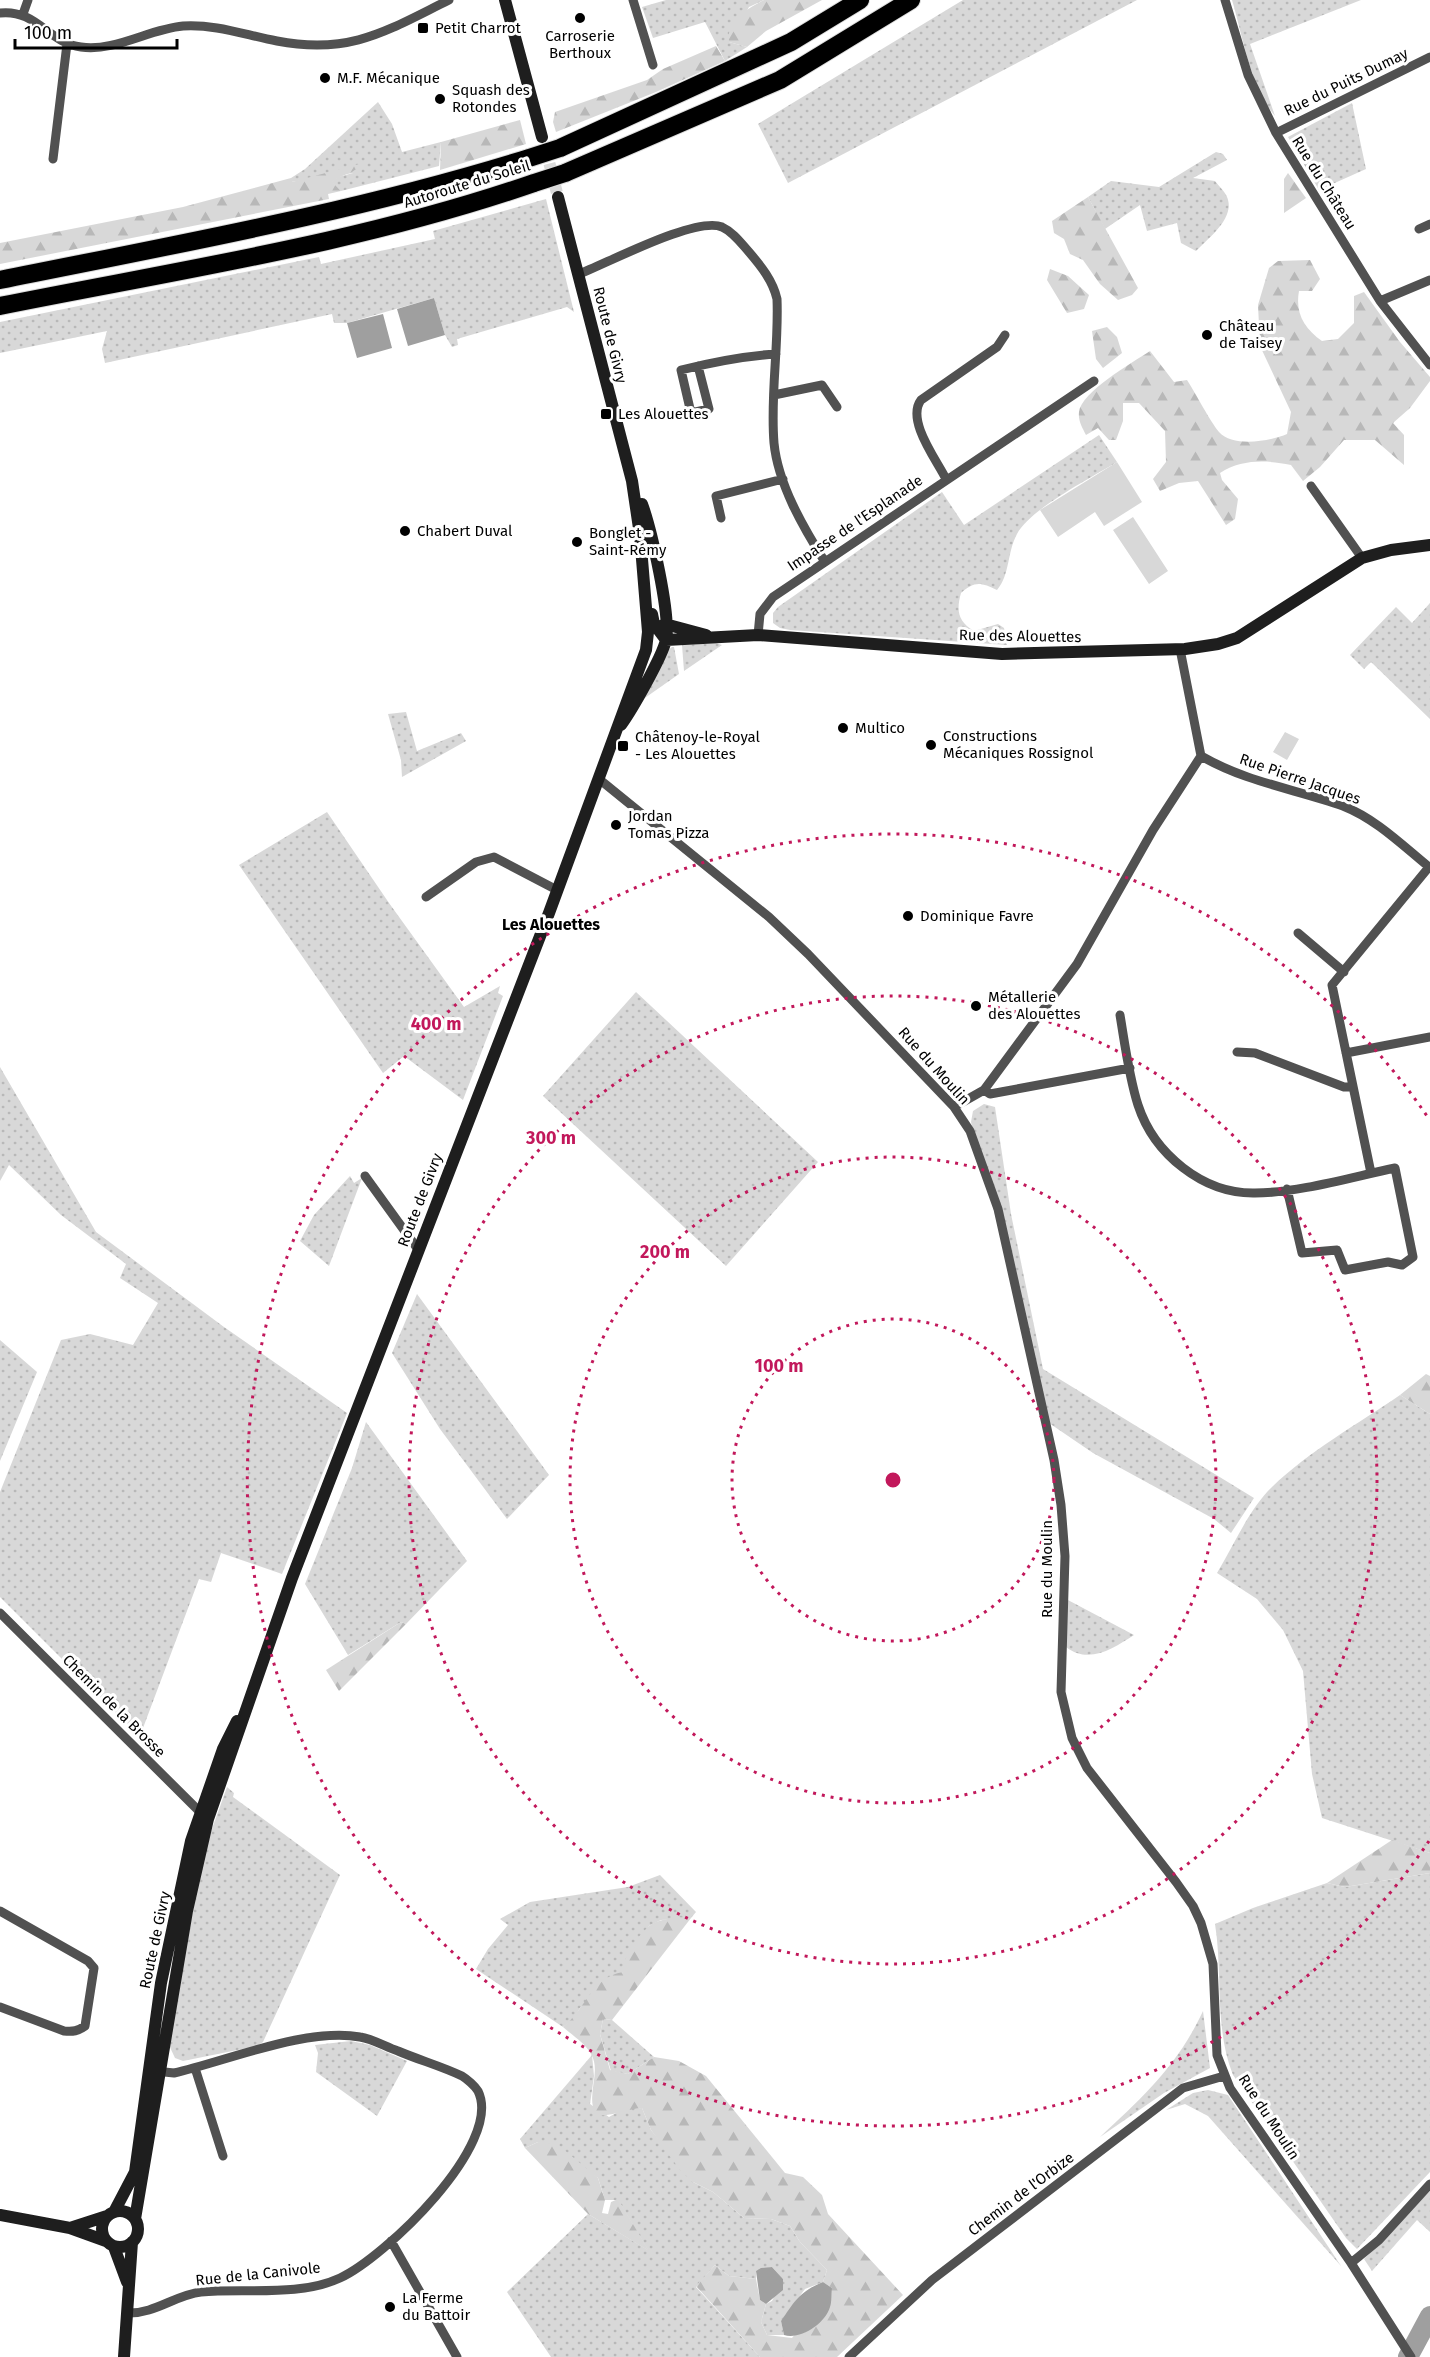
<svg xmlns="http://www.w3.org/2000/svg" width="1430" height="2357" viewBox="0 0 1430 2357" font-family="'Fira Sans',sans-serif">
<style>
.grass{fill:url(#grass-dots)}
.forest{fill:url(#forest-firs)}
.park{fill:#d8d8d8}
.water{fill:#9f9f9f}
.lines{fill:none;stroke-linecap:round;stroke-linejoin:round}
.river{stroke:#9f9f9f;stroke-width:20}
.secondary-tunnel{stroke:#d9d9d9;stroke-width:12;stroke-dasharray:12 6;stroke-linecap:butt}
.highway-casing{stroke:#dbdbdb;stroke-width:20}
.street{stroke:#515151;stroke-width:9}
.secondary{stroke:#1e1e1e;stroke-width:12}
.highway{stroke:#000;stroke-width:18}
.highway-bridge-casing{stroke:#dbdbdb;stroke-width:20;stroke-linecap:butt}
.highway-bridge{stroke:#000;stroke-width:18}
.ring{fill:none;stroke:#c2185b;stroke-width:3;stroke-dasharray:3 6}
.poi-dot{fill:#000;stroke:#fff;stroke-width:2}
.labels{text-anchor:middle;stroke-width:6;stroke-linejoin:round;paint-order:stroke}
.poi-label{font-size:15px;fill:#000;stroke:#fff;text-anchor:start}
.street-label{font-size:15px;fill:#000;stroke:#fff}
.neighbourhood-label{font-size:16px;font-weight:bold;fill:#000;stroke:#fff}
.centre{fill:#c2185b;stroke:#fff;stroke-width:3}
.ring-label{font-size:18px;text-anchor:middle;font-weight:bold;fill:#c2185b;stroke:#fff;stroke-width:6;stroke-linejoin:round;paint-order:stroke}
</style>
<defs>
<pattern id="grass-dots" width="8" height="8" patternUnits="userSpaceOnUse" patternTransform="scale(1.5)"><rect width="8" height="8" fill="#d8d8d8"/><path d="M2 2h.1M6 6h.1" fill="none" stroke="#b8b8b8" stroke-width="1.8" stroke-linecap="round"/></pattern>
<pattern id="forest-firs" width="22" height="20" patternUnits="userSpaceOnUse" patternTransform="scale(1.5)"><rect width="22" height="20" fill="#d8d8d8"/><path d="M5 1l3.5 6h-7zM16 11l3.5 6h-7z" fill="#b8b8b8"/></pattern>
</defs>
<rect width="100%" height="100%" fill="#fff"/>
<path class="grass" d="M666,0H764L749,7L729,42L747,47L725,61L705,22L653,38L642,7Z
M963,0H1137L788,183L758,124Z
M1232,0H1361L1250,44L1275,116C1250,86 1243,37 1232,0Z
M378,102L392,124L402,152L441,142L439,166L341,191L331,182L338,177L353,173L291,182V178L305,169Z
M1352,103L1366,169L1319,190L1288,137Z
M1216,152L1223,154L1227,160L1193,178L1215,181C1219,186 1225,192 1227,197C1236,218 1208,238 1196,251L1181,243L1177,223L1147,231L1140,205L1105,229L1088,197L1111,181L1159,187Z
M546,199L574,312L567,307L457,339L458,345L452,347L445,335L434,298L347,323H334L332,314L105,363L102,349L107,331L0,353V322L319,257L321,264L435,239L433,231Z
M1099,435L1117,462C1091,478 1030,509 1017,534C1007,552 1010,575 997,590C981,582 974,581 961,593C956,611 958,621 974,631L998,624L1004,628L1007,645L790,630L780,628L773,623V613L778,607L942,492L964,525Z
M1430,603V719L1371,662L1364,669L1350,655L1396,607L1412,623Z
M716,643L722,645L684,671L682,645Z
M672,647H674L679,674L642,700L667,651Z
M406,712L417,751L461,733L466,741L402,777L401,760L388,714Z
M327,812L389,903L464,1007L500,986L498,993L503,996L463,1100L404,1056L383,1073L239,865Z
M636,992L818,1162L726,1266L543,1096Z
M0,1067L96,1232L224,1327L347,1413L282,1574L221,1553L211,1582L199,1579L143,1728L137,1734L0,1597V1492L61,1340L90,1334L133,1345L158,1303L120,1278L126,1264L61,1215L9,1165L0,1181Z
M984,1104L995,1107L1011,1214L1043,1369L1254,1498L1231,1533L1214,1519L1093,1453L1049,1423L971,1122L973,1111Z
M350,1176L354,1183L362,1178L329,1266L300,1241L314,1215Z
M417,1294L549,1475L507,1519L440,1429L392,1353Z
M0,1340L37,1372L0,1461Z
M1400,1395L1430,1414V1853L1322,1818L1312,1774L1303,1671L1283,1630L1257,1599L1217,1573C1234,1545 1249,1509 1272,1487C1309,1451 1358,1424 1400,1395Z
M366,1422L467,1561L406,1624L401,1622L348,1655L305,1584L352,1468Z
M1066,1599L1134,1635C1114,1648 1089,1665 1066,1647Z
M227,1787L234,1793L233,1797L340,1875L263,2042L257,2046L183,2061L175,2058L168,2043L204,1851Z
M1430,1873V2172L1357,2249L1346,2238L1233,2075C1214,2028 1223,1973 1215,1924L1253,1908L1327,1883L1345,1887Z
M660,1875L696,1912L691,1918L661,1920L649,1926L623,1972L580,2008L573,2020L563,2027L476,1969L488,1949L508,1925L500,1919L530,1902L628,1887Z
M1203,2011L1210,2068L1164,2093L1100,2137C1143,2097 1178,2065 1203,2011Z
M603,2019L612,2020L654,2057L628,2074L611,2071L600,2034Z
M351,2041L370,2045L407,2061L377,2116L316,2072L318,2053L315,2045Z
M592,2055L594,2076L590,2104L609,2117L623,2109L642,2108L651,2130L693,2182L713,2192L744,2218L771,2219L790,2226L800,2242L827,2270L823,2282L805,2289L781,2321L784,2335H767L761,2322L766,2304L772,2301L783,2279L772,2267L756,2271V2279L729,2276L715,2265L696,2287L760,2357H551L507,2292L588,2214L648,2250L618,2200H605L598,2178L538,2142L525,2148L520,2139Z
M1208,2090L1228,2095L1341,2266L1208,2116L1185,2104L1166,2110L1193,2093Z
M1430,2191V2232L1417,2220L1372,2271L1364,2259Z"/>
<path class="forest" d="M764,0H822L766,31L747,47L729,42C726,20 747,9 764,0Z
M716,46L725,61L656,92L556,132L553,122L555,112L647,80L663,69Z
M520,120L526,144L440,170L441,142Z
M363,163C352,175 344,173 332,182L341,191L328,194L329,199L0,264V243L183,207L291,178L292,182Z
M1288,173L1306,198L1284,213V179Z
M1088,197L1138,288L1132,295L1118,300L1100,284L1083,260L1070,254L1064,239L1054,233L1052,221Z
M1310,260L1320,279L1312,291H1299C1295,313 1304,328 1322,341L1338,339L1354,323V296L1364,292L1400,342L1430,377V381L1410,408L1393,423L1404,435V465L1375,440H1344L1320,467L1303,481L1291,465C1267,460 1242,459 1220,473L1222,480L1238,499L1235,519L1226,525L1198,481L1179,483L1160,491L1153,479L1166,462L1165,431L1139,403H1123V421L1116,440H1109L1098,428L1086,435C1082,427 1078,421 1079,412C1081,392 1132,363 1150,351L1174,382L1187,380C1196,394 1210,421 1219,432C1233,448 1271,441 1287,434L1291,412L1260,346L1258,305L1269,268L1278,261Z
M1050,269L1068,276L1089,295L1084,309L1067,313L1047,280Z
M1107,327L1117,337L1122,353L1103,368L1096,359L1092,331Z
M1426,1374L1430,1376V1414L1400,1395Z
M401,1622L406,1624L339,1691L326,1670Z
M1392,1840L1430,1853V1873L1345,1887L1327,1883Z
M677,1917L691,1918L612,2020L603,2019L600,2034L610,2070L628,2074L654,2057L679,2061L706,2076L785,2173L803,2177L822,2195L828,2214L903,2295L837,2357H760L696,2286L715,2265L729,2276L756,2279L760,2300L766,2304L761,2322L767,2335L792,2338L832,2288L823,2282L827,2270L800,2242L790,2226L771,2219L744,2218L713,2192L693,2182L680,2170L651,2130L642,2108C626,2109 612,2117 596,2115C585,2095 602,2072 591,2054C586,2044 572,2035 563,2027C585,2010 592,1977 623,1972C622,1958 638,1936 649,1926C657,1920 668,1919 677,1917Z
M538,2142L557,2144L598,2178L605,2200L602,2213L608,2214L611,2202L618,2199L649,2251L588,2214L525,2148Z"/>
<path class="park" d="M1117,462L1142,502L1104,526L1095,512L1058,537L1040,510Z
M1133,517L1168,571L1149,584L1113,530Z
M1285,732L1299,739L1287,760L1273,752Z"/>
<path class="water" d="M434,298L445,335L408,346L397,309Z
M383,314L392,348L357,358L347,323Z
M772,2267L783,2279V2290L766,2304L760,2300L756,2271L761,2268Z
M823,2282L832,2288C831,2294 832,2302 830,2307C825,2324 800,2340 784,2335L781,2321C795,2301 799,2292 823,2282Z"/>
<g class="lines">
<path class="river" d="M1408,2357L1430,2316"/>
<path class="secondary-tunnel" d="M545,146L558,197"/>
<defs>
<path id="highway" d="M560,148L791,42L860,0
M565,173L780,80L911,0
M0,280C178,244 356,212 529,158
M0,306C179,270 361,243 534,183"/>
</defs>
<use href="#highway" class="highway-casing"/>
<path class="street" d="M633,0L653,65
M1225,0L1248,75L1276,133L1380,301L1430,365
M0,13C37,9 48,43 81,47C115,52 149,29 183,26C216,24 245,35 277,41C351,55 386,31 449,0
M23,14L28,0
M1276,133L1430,57
M53,159L67,44
M1419,229L1430,224
M579,274C608,263 696,216 722,227C733,232 741,243 749,252C761,266 773,281 777,299C779,347 770,395 774,443C778,484 803,527 825,562
M1380,301L1430,280
M698,366L709,409L691,413L681,370C713,362 743,356 776,354
M774,395L822,385L837,407
M946,479C936,459 906,420 921,400L997,347L1005,335
M1311,486L1362,558
M721,518L716,496L783,479
M758,635L760,614L773,597L1094,381
M1180,649L1201,756
M1201,756C1246,782 1295,789 1343,806C1376,819 1402,845 1429,867L1332,985L1371,1173
M599,779L769,917L808,954L954,1107L970,1131L998,1209L1054,1460L1061,1505L1065,1556L1061,1692L1072,1738L1087,1768L1176,1882L1193,1906L1201,1923L1213,1964L1217,2055L1230,2088L1351,2263L1411,2357
M426,897L476,862L494,857L557,890
M1298,933L1344,972
M1120,1015C1125,1045 1129,1077 1138,1105C1154,1154 1203,1194 1255,1193C1297,1193 1352,1177 1395,1168L1413,1257L1402,1265L1388,1262L1345,1270L1337,1250L1302,1253L1287,1189
M1237,1052L1255,1053L1344,1087H1352
M1346,1053L1430,1037
M984,1090L990,1094L1130,1068
M954,1107L984,1090L1077,964L1153,830L1201,756
M365,1176L417,1248
M0,1613L204,1816
M0,1911L88,1961L94,1968L85,2026C78,2031 73,2032 64,2031L0,2007
M195,2068L223,2156
M391,2241L457,2357
M1351,2263L1379,2240L1430,2184
M127,2313C155,2314 175,2295 201,2292C245,2288 299,2297 340,2278C384,2258 504,2144 478,2091C475,2086 467,2079 462,2076C441,2066 419,2060 398,2051C386,2047 373,2039 360,2037C307,2027 227,2061 174,2073L155,2071
M849,2357L932,2280L1183,2088L1224,2076"/>
<path class="secondary" d="M505,0L542,137
M652,614L654,624L666,640L758,635L1002,654L1185,649L1218,644L1237,638L1362,558L1391,550L1430,545
M659,627L665,624L706,635
M621,725C632,710 662,657 666,640C671,615 651,529 642,504
M102 2229a18 18 0 1 1 36 0a18 18 0 1 1-36 0Z
M114,2212L135,2172L161,1983L191,1841L223,1749L237,1721
M0,2215L70,2228L106,2241
M135,2219L187,1911L208,1819L292,1578L549,913L646,650L648,632L640,535L632,481L558,197
M70,2228L107,2216
M114,2247L127,2282
M124,2357L132,2242"/>
<use href="#highway" class="highway"/>
<defs>
<path id="highway-bridge" d="M529,158L560,148
M534,183L565,173"/>
</defs>
<use href="#highway-bridge" class="highway-bridge-casing"/>
<use href="#highway-bridge" class="highway-bridge"/>
</g>
<g class="ring">
<circle cx="893" cy="1480" r="161"/>
<circle cx="893" cy="1480" r="323"/>
<circle cx="893" cy="1480" r="484"/>
<path d="M1429 1841A646 646 0 1 1 1429 1119"/>
</g>
<g class="poi-dot">
<circle cx="580" cy="18" r="6"/>
<rect x="417" y="22" width="12" height="12" rx="3"/>
<circle cx="325" cy="78" r="6"/>
<circle cx="440" cy="99" r="6"/>
<circle cx="1207" cy="335" r="6"/>
<rect x="600" y="408" width="12" height="12" rx="3"/>
<circle cx="405" cy="531" r="6"/>
<circle cx="577" cy="542" r="6"/>
<circle cx="843" cy="728" r="6"/>
<circle cx="931" cy="745" r="6"/>
<rect x="617" y="740" width="12" height="12" rx="3"/>
<circle cx="616" cy="825" r="6"/>
<circle cx="908" cy="916" r="6"/>
<circle cx="976" cy="1006" r="6"/>
<circle cx="390" cy="2307" r="6"/>
</g>
<g class="labels">
<g class="poi-label">
<text x="435" y="33">Petit Charrot</text>
<text x="580" y="41" text-anchor="middle">Carroserie<tspan x="580" dy="17">Berthoux</tspan></text>
<text x="337" y="83">M.F. Mécanique</text>
<text x="452" y="95">Squash des<tspan x="452" dy="17">Rotondes</tspan></text>
<text x="1219" y="331">Château<tspan x="1219" dy="17">de Taisey</tspan></text>
<text x="618" y="419">Les Alouettes</text>
<text x="417" y="536">Chabert Duval</text>
<text x="589" y="538">Bonglet -<tspan x="589" dy="17">Saint-Rémy</tspan></text>
<text x="855" y="733">Multico</text>
<text x="943" y="741">Constructions<tspan x="943" dy="17">Mécaniques Rossignol</tspan></text>
<text x="635" y="742">Châtenoy-le-Royal<tspan x="635" dy="17">- Les Alouettes</tspan></text>
<text x="628" y="821">Jordan<tspan x="628" dy="17">Tomas Pizza</tspan></text>
<text x="920" y="921">Dominique Favre</text>
<text x="988" y="1002">Métallerie<tspan x="988" dy="17">des Alouettes</tspan></text>
<text x="402" y="2303">La Ferme<tspan x="402" dy="17">du Battoir</tspan></text>
</g>
<g class="street-label">
<text transform="translate(1346 82) rotate(-26)" y="5">Rue du Puits Dumay</text>
<text transform="translate(1324 183) rotate(58)" y="5">Rue du Château</text>
<text transform="translate(467 184) rotate(-17)" y="5">Autoroute du Soleil</text>
<text transform="translate(610 335) rotate(76)" y="5">Route de Givry</text>
<text transform="translate(855 523) rotate(-34)" y="5">Impasse de l'Esplanade</text>
<text transform="translate(1020 636) rotate(1)" y="5">Rue des Alouettes</text>
<text transform="translate(1300 779) rotate(19)" y="5">Rue Pierre Jacques</text>
<text transform="translate(934 1066) rotate(48)" y="5">Rue du Moulin</text>
<text transform="translate(420 1200) rotate(-69)" y="5">Route de Givry</text>
<text transform="translate(1047 1569) rotate(-90)" y="5">Rue du Moulin</text>
<text transform="translate(114 1706) rotate(45)" y="5">Chemin de la Brosse</text>
<text transform="translate(155 1940) rotate(-78)" y="5">Route de Givry</text>
<text transform="translate(1269 2117) rotate(57)" y="5">Rue du Moulin</text>
<text transform="translate(1021 2194) rotate(-37)" y="5">Chemin de l'Orbize</text>
<text transform="translate(258 2274) rotate(-6)" y="5">Rue de la Canivole</text>
</g>
<g class="neighbourhood-label">
<text x="551" y="930">Les Alouettes</text>
</g>
</g>
<circle cx="893" cy="1480" r="9" class="centre"/>
<g class="ring-label">
<text x="436" y="1030">400 m</text>
<text x="551" y="1144">300 m</text>
<text x="665" y="1258">200 m</text>
<text x="779" y="1372">100 m</text>
</g>
<path d="M15 39v9h162v-9" fill="none" stroke="#000000" stroke-width="3"/>
<text x="24" y="39" font-size="18" fill="#000000" stroke="#ffffff" stroke-width="4.5" paint-order="stroke">100 m</text>
</svg>
